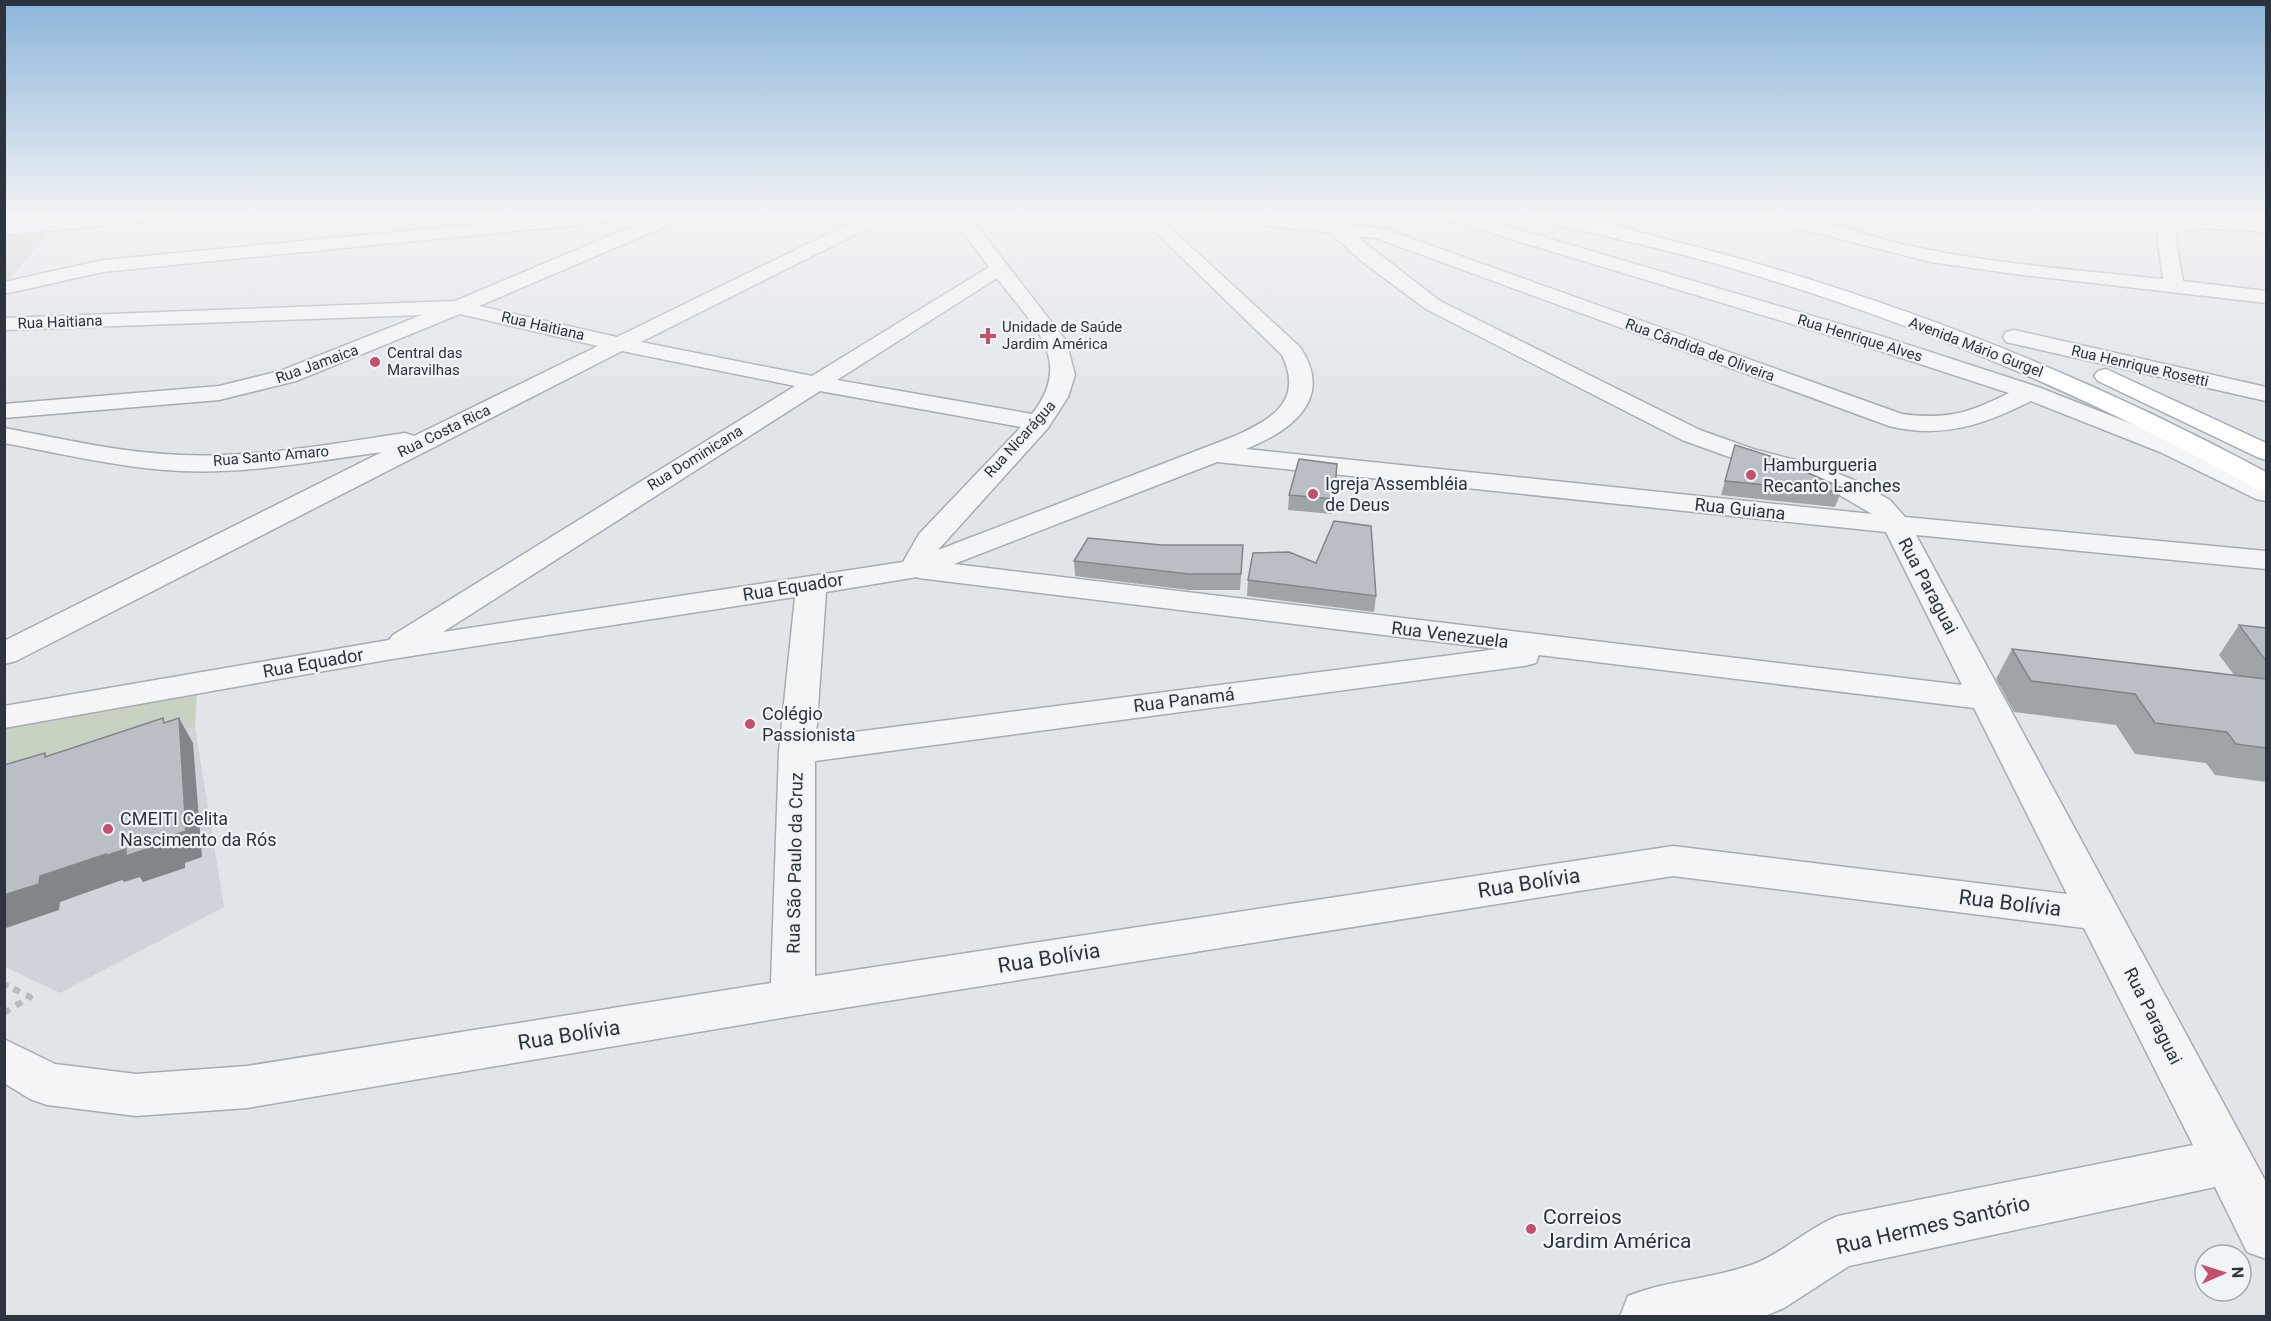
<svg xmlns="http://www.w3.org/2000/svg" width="2271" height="1321" viewBox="0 0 2271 1321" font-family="Roboto,sans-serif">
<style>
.built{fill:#d0d4da}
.green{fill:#c8d2c3}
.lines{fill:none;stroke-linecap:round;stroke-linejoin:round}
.minor-casing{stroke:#a7acb3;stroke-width:3}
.major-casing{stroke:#a2aab3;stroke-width:3}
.path-far1{stroke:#b8bbc0;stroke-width:4.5;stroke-dasharray:5 5;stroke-linecap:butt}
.path{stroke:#b8bbc0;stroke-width:6;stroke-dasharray:7 7;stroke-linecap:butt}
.minor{fill:#f4f5f7;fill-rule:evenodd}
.major{fill:#fff;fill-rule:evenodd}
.wall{fill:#9fa4a9}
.shaded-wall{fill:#82868a}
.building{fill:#b9bfc5;stroke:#82868a;stroke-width:1.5}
.poi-dot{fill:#c3516e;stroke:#f1f4f6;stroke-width:2}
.labels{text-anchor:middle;stroke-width:4.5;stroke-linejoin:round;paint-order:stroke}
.far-street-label{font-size:15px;fill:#2b343f;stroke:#f1f4f6}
.far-poi-label{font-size:15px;fill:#2b343f;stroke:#f1f4f6;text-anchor:start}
.poi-label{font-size:18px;fill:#2b343f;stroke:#f1f4f6;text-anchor:start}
.street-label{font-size:18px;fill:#2b343f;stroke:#f1f4f6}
.near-street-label{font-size:21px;fill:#2b343f;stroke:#f1f4f6}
.near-poi-label{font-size:21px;fill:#2b343f;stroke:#f1f4f6;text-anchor:start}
</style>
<rect width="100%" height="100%" fill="#e1e5e9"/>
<path class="built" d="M195,727L224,907L60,993L5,967L4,784Z"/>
<path class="green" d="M5,225H56L5,284Z
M197,692L195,727L5,785V722Z"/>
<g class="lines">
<defs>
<path id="minor" d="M130,213H191L182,218L4,235V225Z
M596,213H656L647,218L103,272L4,294V282L103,260Z
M664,213H685L671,224L479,306L617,337L871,213H892L890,217L641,342L812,376L989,267L949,213H967L1066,341L1075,375L1068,397L1048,428L938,550L1235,436C1272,419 1304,401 1282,355L1136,213H1154L1300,347C1335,399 1291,431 1246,449L1872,514L1836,493L1804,479L1735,459L1682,440L1426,309L1360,260L1331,233L1199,218L1191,213H1244L1318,221L1312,213H1330L1342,224L1385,229L1902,414C1947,420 1969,413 2009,393L1868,347L1438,217L1435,213H1462L1884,337L2038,387L2178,442L2266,483V501L2256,499L2160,452L2031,401C1984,425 1942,439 1889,426L1376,238L1356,236L1440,301L1700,430L1753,449L1822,467L1856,481L1890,500L1905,517L2266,551V569L1916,535L2266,1182V1259L2247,1252L2215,1187L1849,1266L1784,1308L1765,1316H1620L1628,1296C1668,1280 1713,1279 1754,1264C1781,1254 1808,1228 1838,1216L2193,1145L2084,928L1673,876L793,1016L247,1108L136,1116L47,1105L30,1099L4,1083V1039L55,1064L136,1074L247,1066L771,983L779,751L795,597L392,659L4,728V706L389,640L393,635L795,386L622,351L16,661L4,664V641L382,452C315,461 248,474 181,471C121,468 63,454 4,443V428C63,439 122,453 181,455C256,458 331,444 405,433L414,436L598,346L460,314L296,381L219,400L4,418V404L219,386L280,371L422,315L4,330V318L455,301ZM997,278C1031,324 1076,359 1032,414L837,380ZM820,391L1021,427L919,534L903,562L443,632ZM1217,462L1886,532L1962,685L954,564ZM917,577L919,578L1498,649L816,737L826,592ZM1539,655L1974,708L2067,894L1673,846L815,976V761L1524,666L1536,663Z
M1750,213C1804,209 1858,235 1910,246C1993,264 2079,270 2163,279L2157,235L2166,223L2205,218L2266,222V232L2205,228L2178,232L2175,235L2183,281L2266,291V303L2015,274L1931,262L1753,217Z
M1815,213H1905L1896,218H1824Z
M2014,330L2266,387V401L2006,342L2003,337L2006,332Z"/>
<path id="major" d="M1522,213C1572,209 1625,229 1673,241C1880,293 2078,371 2266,472V491L2257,489C2089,396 1915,322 1731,268C1663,248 1594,234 1525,217Z
M2106,369L2266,443V460L2257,457L2098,381L2094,376L2098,371Z"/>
</defs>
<use href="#minor" class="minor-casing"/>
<use href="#major" class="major-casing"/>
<path class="path-far1" d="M4,984L9,986"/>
<path class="path" d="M4,1013L30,997L6,985"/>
<use href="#minor" class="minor"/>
<use href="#major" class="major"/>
</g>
<path class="wall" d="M1735,445L1841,492L1835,507L1721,495Z
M1337,464L1332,514L1288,510L1289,495Z
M1162,545H1243L1240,590H1189L1075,576L1074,561Z
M1248,580L1376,596L1374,612L1247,596Z
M2239,625L2266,628V782L2215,775L2206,763L2135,754L2116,725L2014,712L1996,679L2012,649L2235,676L2219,655Z"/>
<path class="shaded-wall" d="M179,718L193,743L202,857L185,863V868L143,882L140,877L124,882L122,880L60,902L59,910L6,928L4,925V895L40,876L106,854Z"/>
<path class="building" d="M1735,445L1770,456L1842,488L1841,492L1725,481Z
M1299,459L1337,464L1334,499L1289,495Z
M1334,521L1371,526L1376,596L1248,580L1253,553L1289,552L1316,563Z
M1088,538L1162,545H1243L1241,574H1189L1074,561Z
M2239,625L2266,628V661Z
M2012,649L2266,679V748L2236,744L2227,732L2155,723L2135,694L2031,681Z
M163,718L164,723L179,718L186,831L168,837V842L126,856V849L105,856L106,854L40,876L39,884L4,895V765L45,753V757Z"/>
<linearGradient id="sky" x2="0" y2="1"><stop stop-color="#8bb5da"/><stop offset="0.54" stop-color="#f2f3f5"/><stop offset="1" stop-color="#f2f3f5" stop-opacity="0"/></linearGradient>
<rect width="2271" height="398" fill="url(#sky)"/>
<g class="poi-dot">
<path d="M985 327h6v6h6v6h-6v6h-6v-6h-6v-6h6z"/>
<circle cx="375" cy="362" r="6"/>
<circle cx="1751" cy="475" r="6"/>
<circle cx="1313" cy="494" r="6"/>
<circle cx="750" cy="724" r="6"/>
<circle cx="108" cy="829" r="6"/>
<circle cx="1531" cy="1229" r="6"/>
</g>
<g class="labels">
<g class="far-street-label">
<text transform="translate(60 322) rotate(-2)" y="5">Rua Haitiana</text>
<text transform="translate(543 326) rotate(13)" y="5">Rua Haitiana</text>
<text transform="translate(1860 338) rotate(17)" y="5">Rua Henrique Alves</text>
<text transform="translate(1976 347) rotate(21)" y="5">Avenida Mário Gurgel</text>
<text transform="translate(1700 350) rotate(20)" y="5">Rua Cândida de Oliveira</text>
<text transform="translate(317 364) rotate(-20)" y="5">Rua Jamaica</text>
<text transform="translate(2140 366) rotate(13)" y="5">Rua Henrique Rosetti</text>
<text transform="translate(444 431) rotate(-26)" y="5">Rua Costa Rica</text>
<text transform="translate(1020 439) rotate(-48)" y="5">Rua Nicarágua</text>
<text transform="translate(271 456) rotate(-5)" y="5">Rua Santo Amaro</text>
<text transform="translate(695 458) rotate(-32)" y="5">Rua Dominicana</text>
</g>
<g class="far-poi-label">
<text x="1002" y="332">Unidade de Saúde<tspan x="1002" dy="17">Jardim América</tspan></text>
<text x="387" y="358">Central das<tspan x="387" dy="17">Maravilhas</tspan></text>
</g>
<g class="poi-label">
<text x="1763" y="471">Hamburgueria<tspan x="1763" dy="21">Recanto Lanches</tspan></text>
<text x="1325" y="490">Igreja Assembléia<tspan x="1325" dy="21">de Deus</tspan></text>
<text x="762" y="720">Colégio<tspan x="762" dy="21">Passionista</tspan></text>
<text x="120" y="825">CMEITI Celita<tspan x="120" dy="21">Nascimento da Rós</tspan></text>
</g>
<g class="street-label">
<text transform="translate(1740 509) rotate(6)" y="6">Rua Guiana</text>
<text transform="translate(1928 586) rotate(62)" y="6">Rua Paraguai</text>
<text transform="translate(793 587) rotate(-9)" y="6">Rua Equador</text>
<text transform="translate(1450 635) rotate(7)" y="6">Rua Venezuela</text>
<text transform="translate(313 663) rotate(-10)" y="6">Rua Equador</text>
<text transform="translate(1184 700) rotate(-7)" y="6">Rua Panamá</text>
<text transform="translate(795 863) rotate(-89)" y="6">Rua São Paulo da Cruz</text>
<text transform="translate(2153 1016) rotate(63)" y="6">Rua Paraguai</text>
</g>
<g class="near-street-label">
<text transform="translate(1529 883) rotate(-9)" y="7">Rua Bolívia</text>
<text transform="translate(2010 903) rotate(7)" y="7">Rua Bolívia</text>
<text transform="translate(1049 958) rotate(-9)" y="7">Rua Bolívia</text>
<text transform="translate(569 1035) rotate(-9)" y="7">Rua Bolívia</text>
<text transform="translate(1933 1225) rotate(-13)" y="7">Rua Hermes Santório</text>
</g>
<g class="near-poi-label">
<text x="1543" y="1224">Correios<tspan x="1543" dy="24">Jardim América</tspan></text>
</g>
</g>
<rect width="2271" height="1321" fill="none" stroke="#2b343f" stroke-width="12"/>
<g transform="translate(2223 1273) rotate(87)"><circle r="28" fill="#f1f4f6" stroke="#a2a7ad" stroke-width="1.5"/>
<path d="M0-4.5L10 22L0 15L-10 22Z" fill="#c3516e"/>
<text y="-9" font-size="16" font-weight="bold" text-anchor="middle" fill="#2b343f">N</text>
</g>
</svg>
